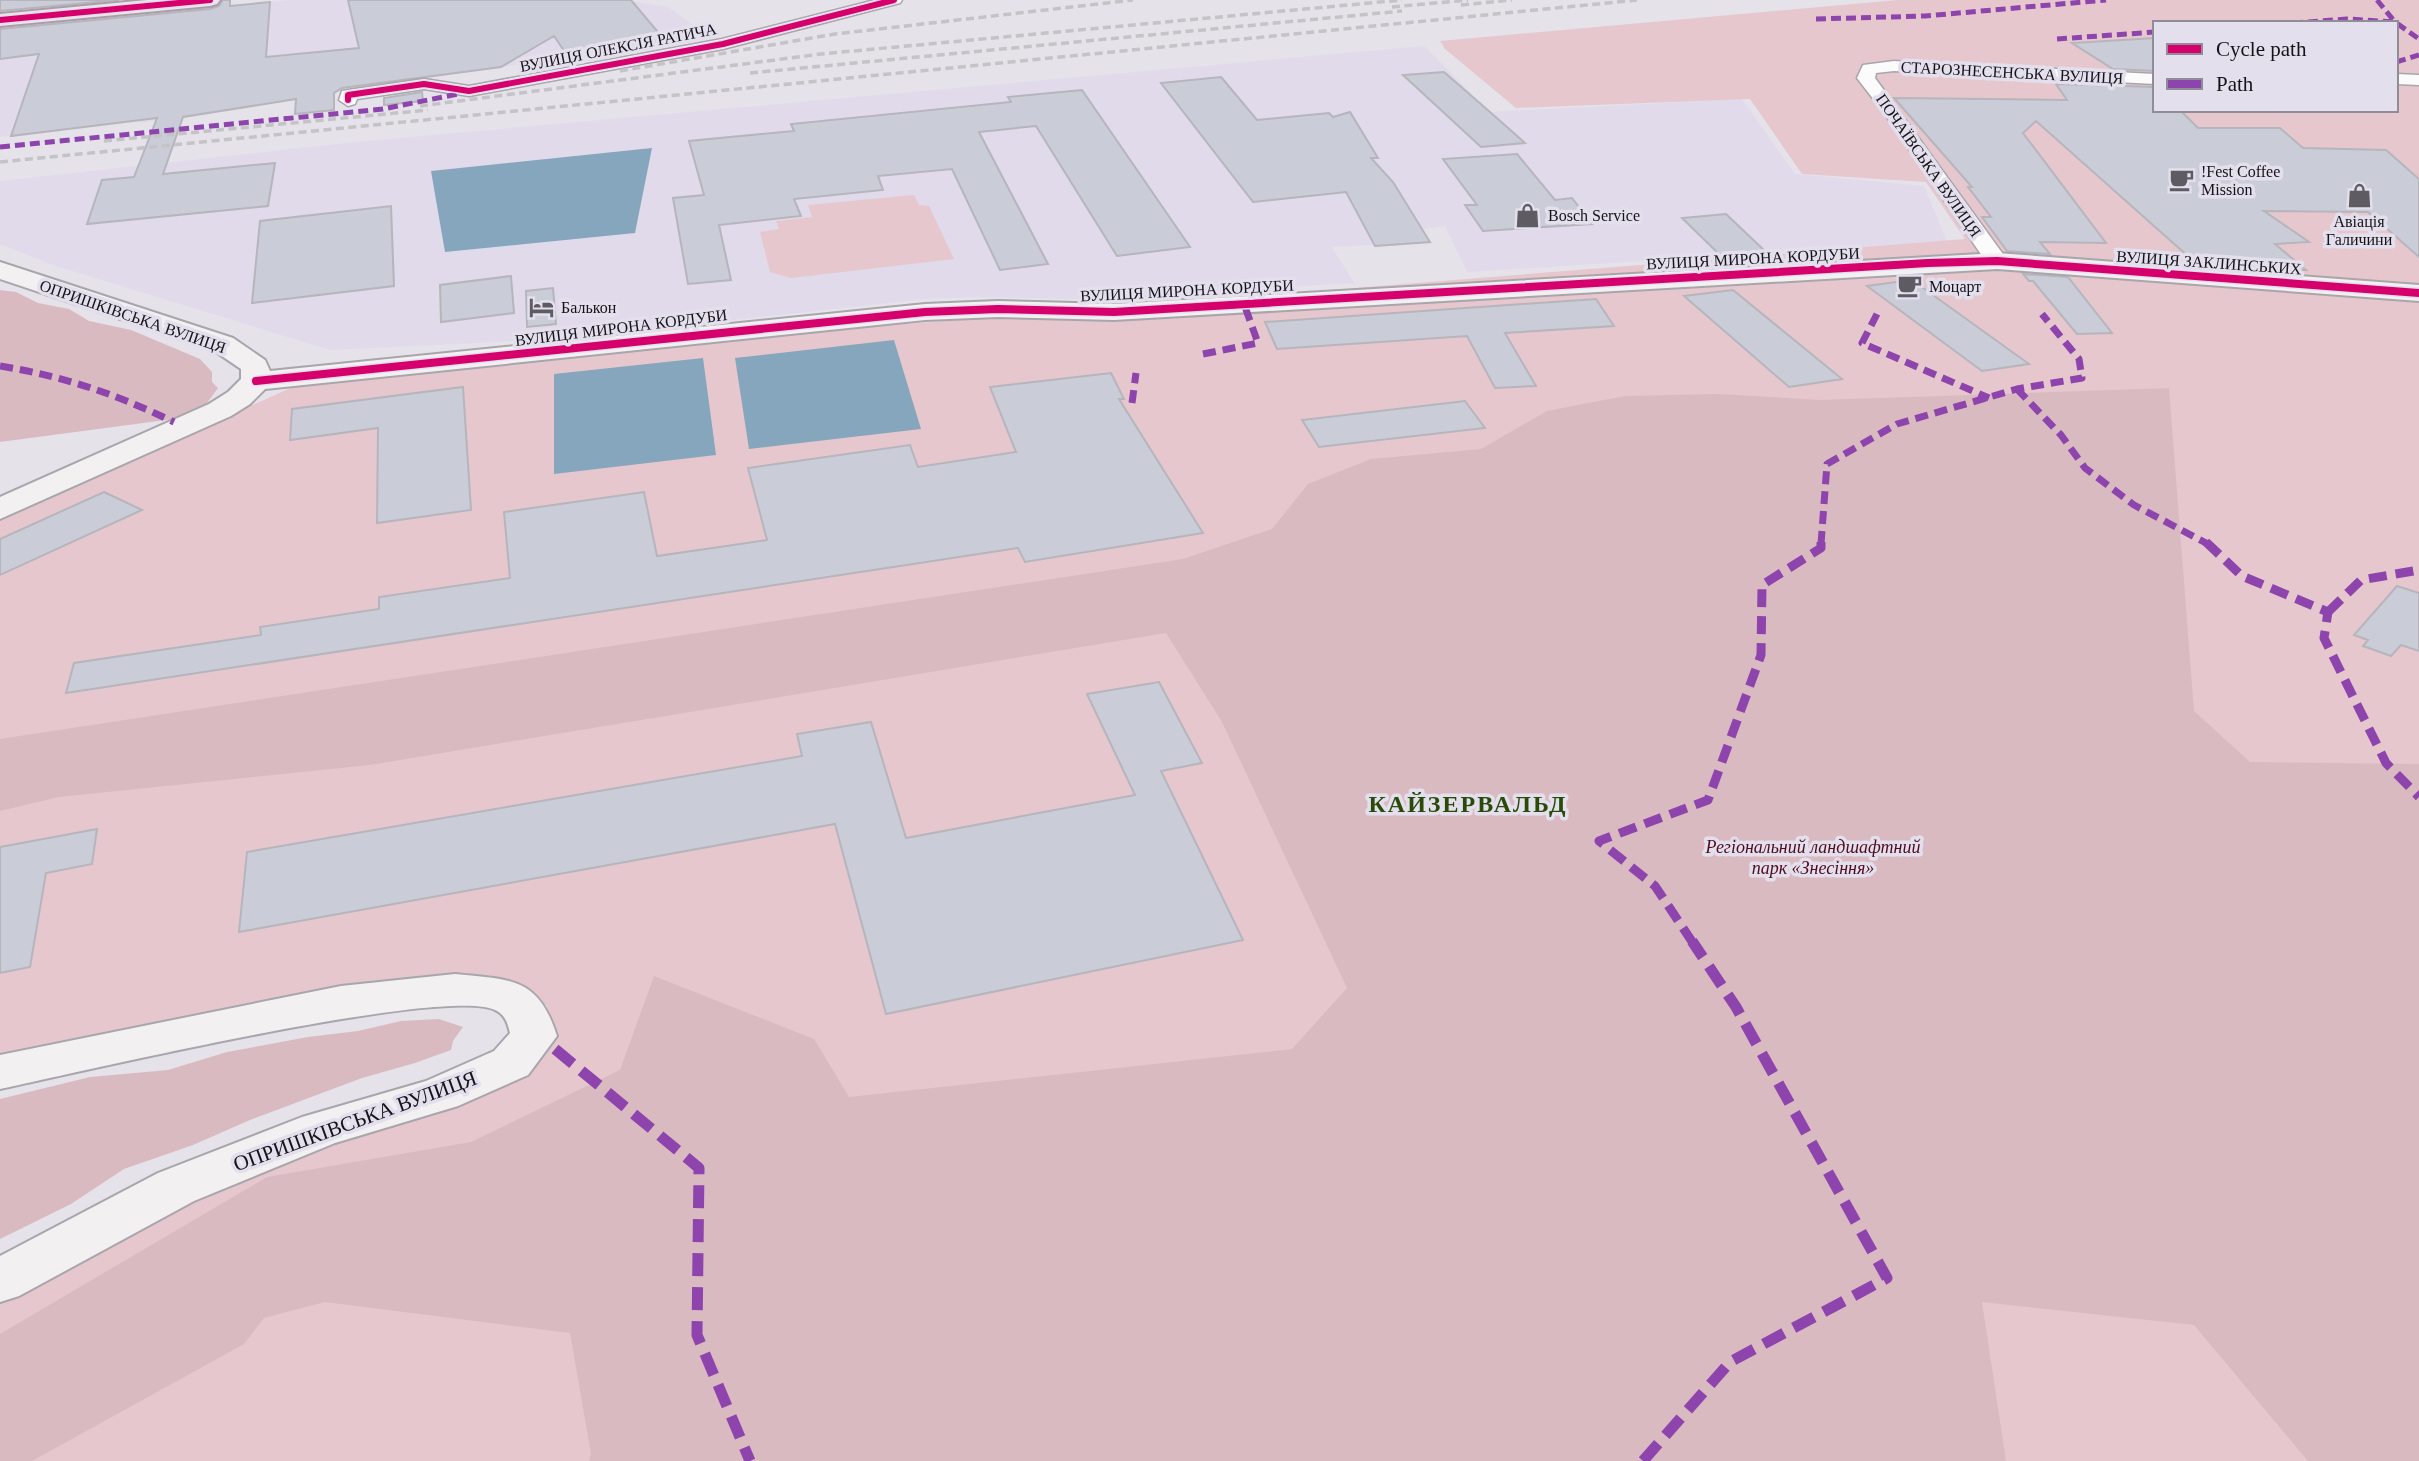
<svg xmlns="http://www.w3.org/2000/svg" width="2419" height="1461" viewBox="0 0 2419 1461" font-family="Georgia,serif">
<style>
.built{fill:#e1daea}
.green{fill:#e6c7cd;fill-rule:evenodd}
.forest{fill:#dabac1}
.water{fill:#86a6bd}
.building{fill:#caccd8;stroke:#b6b5bc;stroke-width:2}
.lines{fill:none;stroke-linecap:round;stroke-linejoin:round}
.street-casing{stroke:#a8a6ac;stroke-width:3}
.secondary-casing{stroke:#a8a6ac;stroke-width:4}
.primary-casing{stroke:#a99da9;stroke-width:4}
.street{fill:#fbfbfc;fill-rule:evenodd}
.secondary{fill:#f3f0f2;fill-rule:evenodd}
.primary{fill:#ebe4ea;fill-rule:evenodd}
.rail{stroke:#c4c3c5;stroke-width:3.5;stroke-dasharray:8 4.5;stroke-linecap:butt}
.quiet-far3{stroke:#8e44ad;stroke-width:5;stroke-dasharray:10 5;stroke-linecap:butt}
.quiet-far2{stroke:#8e44ad;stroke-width:7;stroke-dasharray:13 7;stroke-linecap:butt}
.quiet-far1{stroke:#8e44ad;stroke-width:9;stroke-dasharray:18 9;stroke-linecap:butt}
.quiet{stroke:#8e44ad;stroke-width:11;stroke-dasharray:23 11;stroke-linecap:butt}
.cycleway-far1-casing{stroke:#e4dfed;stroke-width:9}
.cycleway-casing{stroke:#e4dfed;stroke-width:11}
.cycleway-far1{stroke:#d6006c;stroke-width:6}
.cycleway{stroke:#d6006c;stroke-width:8}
.labels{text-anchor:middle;stroke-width:7;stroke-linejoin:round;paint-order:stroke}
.far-street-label{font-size:16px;fill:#151318;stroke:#e4dfed}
.far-poi-label{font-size:16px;fill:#151318;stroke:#e4dfed;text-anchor:start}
.park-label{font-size:18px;font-style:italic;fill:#4f0c1d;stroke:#e4dfed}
.near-street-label{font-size:21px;fill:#151318;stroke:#e4dfed}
.district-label{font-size:24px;font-weight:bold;letter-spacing:2px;fill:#294b07;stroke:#e4dfed}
</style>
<rect width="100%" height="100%" fill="#e5e2ea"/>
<path class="built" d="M292,0H625L668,7L711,38L494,68L141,123L140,120L0,137V27Z
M1424,46L1490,112L1742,99L1795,174L1924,186L1947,242L1467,272L1445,226L1422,229L1430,242L1332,247L1354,283L1076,299L978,297L925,299L557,339L330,350L53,265L0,244V181L356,142Z"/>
<path class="green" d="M1898,0H2419V1461H0V1299L223,1180L491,1093L537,1056L549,1033L547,1006L520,988L0,1062V519L306,381L656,344L1965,239L1926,182L1802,174L1750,99L1516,108L1445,49L1440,41ZM2155,23H2396V110H2155Z
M914,195L919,205L929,206L954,259L791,278L770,272L760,232L779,229L776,221L812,217L808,205Z"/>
<path class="forest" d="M0,290L16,292L38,303L69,309L89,321L131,330L200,359L212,372V382L218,388L207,403L181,418L0,442Z
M2169,388L2194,711L2250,762L2419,764V1461H2308L2194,1325L1982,1302L2006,1461H589L591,1454L570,1333L325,1302L264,1318L244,1344L32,1461H0V1334L267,1177L471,1142L620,1070L654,976L814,1039L849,1097L1292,1049L1347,988L1222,722L1166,633L370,765L59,797L0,811V739L1183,559L1272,529L1308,484L1371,459L1481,449L1547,411L1625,396L1719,394L1820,400Z
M439,1019L463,1027L453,1041L451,1050L415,1063L362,1078L250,1120L193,1145L124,1169L71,1204L0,1239V1099L90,1077L168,1070L227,1052L308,1037L358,1031L401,1021Z"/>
<path class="water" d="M652,148L635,233L445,252L431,171Z
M894,340L921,429L749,449L735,358Z
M703,358L716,455L554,474V374Z"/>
<path class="building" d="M0,0H119L0,11Z
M223,0H230V6L270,2L266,57L359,48L348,0H631L668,44L569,58L554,36L501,67L342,88L334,93V110L295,114L296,99L183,117L163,174L275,163L268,206L87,224L102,180L134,177L157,118L11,136L39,54L0,59V29L210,9L219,6Z
M2155,38V71L2113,69L2072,43Z
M1444,72L1490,112L1525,143L1481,147L1403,75Z
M1221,77L1257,120L1329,113L1333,117L1350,112L1378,158H1371L1393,182L1430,242L1375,246L1346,192L1253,202L1161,83Z
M2056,84L2155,87V110H2180L2198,128H2280L2303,148L2386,150L2419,179V257L2368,212L2264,211L2309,242L2275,244L2306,270L2269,271L2199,266L2036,121L2023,133L2106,243L2040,242L2050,254L2007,251L1982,217H1991L1968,187H1972L1894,98L2067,100Z
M1082,90L1190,247L1117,256L1036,126L979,132L1048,264L1000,270L952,169L878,176L883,190L794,199L801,216L719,225L731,280L688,284L673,198L704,195L689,141L794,131L791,124L1011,102L1008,97Z
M422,92L423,101L384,105V98Z
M1517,154L1555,200L1572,198L1592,224L1483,231L1465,205H1477L1443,159Z
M391,206L394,286L252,303L260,221Z
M1726,214L1767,253L1722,257L1682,218Z
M2023,274L2068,277L2112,333L2077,334L2033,281H2029Z
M511,276L514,313L441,322L440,285Z
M1911,280L1926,290L2029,364L1982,371L1867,286Z
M553,288L556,324L527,327L526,291Z
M1733,290L1842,379L1789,387L1684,296Z
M1596,299L1614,326L1505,333L1536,386L1495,388L1467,336L1277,349L1265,322Z
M1111,373L1124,399H1119L1203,533L1025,562L1018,548L66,693L74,663L261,635L260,627L379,609V597L510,578L504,512L644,492L657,556L767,540L748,468L910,445L918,467L1016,452L990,387Z
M463,387L471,510L377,523L378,428L290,440L292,409Z
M1465,401L1485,428L1319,447L1302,420Z
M104,492L142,510L0,575V539Z
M2397,586L2419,593V651L2401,645L2391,656L2363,646L2368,640L2354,635Z
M1159,682L1202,763L1161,771L1243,940L886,1014L835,824L239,932L247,852L802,756L797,734L871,722L906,838L1135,795L1087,694Z
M97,829L92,864L46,873L30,967L0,973V847Z"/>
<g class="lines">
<defs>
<path id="street" d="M875,0H902L900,3L723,49L469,96L424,89L357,99L355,104L348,106L339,100L342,91L348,90L424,79L469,86L722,39Z
M1894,61L2155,74V84L1894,71L1876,73L1875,78L2008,261L2005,266H1989L1884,113L1857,78L1863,65Z
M2396,74L2419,75V85L2396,84Z"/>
<path id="secondary" d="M1997,253L2419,285V301L1997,269L1114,320L998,317L925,320L265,389L250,404L231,416L0,519V497L209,404L228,392L241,379V369L213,350L0,279V262L233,338L265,360L270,371L925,304L998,301L1114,304Z
M455,974C510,980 538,976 557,1036L528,1075L458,1106L335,1143L194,1201L19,1296L0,1302V1256L158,1173L302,1117L426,1081L494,1051L510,1033C508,1025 506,1016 497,1011C453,983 72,1074 0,1089V1055L341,986Z"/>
<path id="primary" d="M147,0H220L217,4L210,6L0,26V14Z"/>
</defs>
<use href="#street" class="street-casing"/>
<use href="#secondary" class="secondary-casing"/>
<use href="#primary" class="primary-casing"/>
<use href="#street" class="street"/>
<use href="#secondary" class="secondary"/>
<use href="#primary" class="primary"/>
<path class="rail" d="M1461,5L1512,0
M1392,7L1468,0
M620,71L835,34L1133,0
M750,73L1402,11
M420,106L821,54L1402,0
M104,141L428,110
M0,162L1637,0"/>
<path class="quiet-far3" d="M2377,0L2395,22
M1816,19L1925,16L2106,0
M2293,23L2347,19L2395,22L2419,39
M2057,39L2155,32
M2396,62L2419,55
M0,147L383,109L458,94"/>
<path class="quiet-far2" d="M1877,314L1862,343L1989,398
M1203,354L1258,343L1244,304
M0,366C66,377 113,393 174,422
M2017,389L2061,435L2085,468L2134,505L2208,544
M1132,403L1136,373
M1821,544L1827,464L1897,424L2017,389L2082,378L2079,359L2042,314"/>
<path class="quiet-far1" d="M2206,542L2242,576L2328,612L2324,638L2386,763L2419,797
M2328,612L2361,580L2419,570
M1693,943L1655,886L1599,841L1708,800L1761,655L1762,585L1821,548V542"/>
<path class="quiet" d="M555,1049L699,1168L697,1335L750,1461
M1643,1461L1730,1362L1887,1278L1736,1007L1692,941"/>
<defs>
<path id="cycleway-far1" d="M0,20L210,0
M348,100V95L424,84L469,91L723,44L894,0"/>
<path id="cycleway" d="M256,381L925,312L998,309L1114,312L1928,263L1997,261L2419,293"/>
</defs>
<use href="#cycleway-far1" class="cycleway-far1-casing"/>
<use href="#cycleway" class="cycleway-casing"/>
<use href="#cycleway-far1" class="cycleway-far1"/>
<use href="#cycleway" class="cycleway"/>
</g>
<defs>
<symbol id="cafe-bare" viewBox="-9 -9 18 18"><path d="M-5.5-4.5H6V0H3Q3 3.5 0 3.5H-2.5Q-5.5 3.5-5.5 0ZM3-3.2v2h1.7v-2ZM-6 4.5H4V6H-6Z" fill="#5e5b62" stroke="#e4dfed" stroke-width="2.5" paint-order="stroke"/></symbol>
<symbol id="shop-bare" viewBox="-9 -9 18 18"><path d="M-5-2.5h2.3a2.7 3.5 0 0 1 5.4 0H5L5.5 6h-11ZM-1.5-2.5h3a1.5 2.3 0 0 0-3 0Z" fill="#5e5b62" stroke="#e4dfed" stroke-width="2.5" paint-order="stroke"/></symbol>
<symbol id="hotel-bare" viewBox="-9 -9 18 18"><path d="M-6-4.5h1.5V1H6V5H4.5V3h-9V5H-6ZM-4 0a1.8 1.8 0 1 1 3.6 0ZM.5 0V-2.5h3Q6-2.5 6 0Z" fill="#5e5b62" stroke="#e4dfed" stroke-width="2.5" paint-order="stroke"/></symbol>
</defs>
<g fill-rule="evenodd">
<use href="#cafe-bare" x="2164" y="162" width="35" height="35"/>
<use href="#shop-bare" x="2342" y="178" width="35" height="35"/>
<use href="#shop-bare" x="1510" y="198" width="35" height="35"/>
<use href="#cafe-bare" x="1892" y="268" width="35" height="35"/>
<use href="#hotel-bare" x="524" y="290" width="35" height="35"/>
</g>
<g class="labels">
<g class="far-street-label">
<text transform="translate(618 47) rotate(-11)" y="6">ВУЛИЦЯ ОЛЕКСІЯ РАТИЧА</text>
<text transform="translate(2012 72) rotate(3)" y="6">СТАРОЗНЕСЕНСЬКА ВУЛИЦЯ</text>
<text transform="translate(1929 165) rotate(55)" y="6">ПОЧАЇВСЬКА ВУЛИЦЯ</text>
<text transform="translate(1753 258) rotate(-3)" y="6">ВУЛИЦЯ МИРОНА КОРДУБИ</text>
<text transform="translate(2209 262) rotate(4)" y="6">ВУЛИЦЯ ЗАКЛИНСЬКИХ</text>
<text transform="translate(1187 290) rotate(-3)" y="6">ВУЛИЦЯ МИРОНА КОРДУБИ</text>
<text transform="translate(133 316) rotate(19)" y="6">ОПРИШКІВСЬКА ВУЛИЦЯ</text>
<text transform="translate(621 327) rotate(-7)" y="6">ВУЛИЦЯ МИРОНА КОРДУБИ</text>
</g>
<g class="far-poi-label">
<text x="2201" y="177">!Fest Coffee<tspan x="2201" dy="18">Mission</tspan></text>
<text x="1548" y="221">Bosch Service</text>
<text x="2359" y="227" text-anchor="middle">Авіація<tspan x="2359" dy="18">Галичини</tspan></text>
<text x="1929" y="292">Моцарт</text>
<text x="561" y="313">Балькон</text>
</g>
<g class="park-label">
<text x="1813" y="853">Регіональний ландшафтний<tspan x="1813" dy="21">парк «Знесіння»</tspan></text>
</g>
<g class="near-street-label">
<text transform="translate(355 1121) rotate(-20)" y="7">ОПРИШКІВСЬКА ВУЛИЦЯ</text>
</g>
<g class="district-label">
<text x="1468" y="812">КАЙЗЕРВАЛЬД</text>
</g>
</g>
<rect x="2153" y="21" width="245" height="91" fill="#e4dfed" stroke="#918d98" stroke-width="2"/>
<rect x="2167" y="44" width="35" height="10" fill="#d6006c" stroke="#918d98" stroke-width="2"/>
<text x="2216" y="56" font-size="21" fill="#151318">Cycle path</text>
<rect x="2167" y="79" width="35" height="10" fill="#8e44ad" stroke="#918d98" stroke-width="2"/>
<text x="2216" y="91" font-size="21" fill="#151318">Path</text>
</svg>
